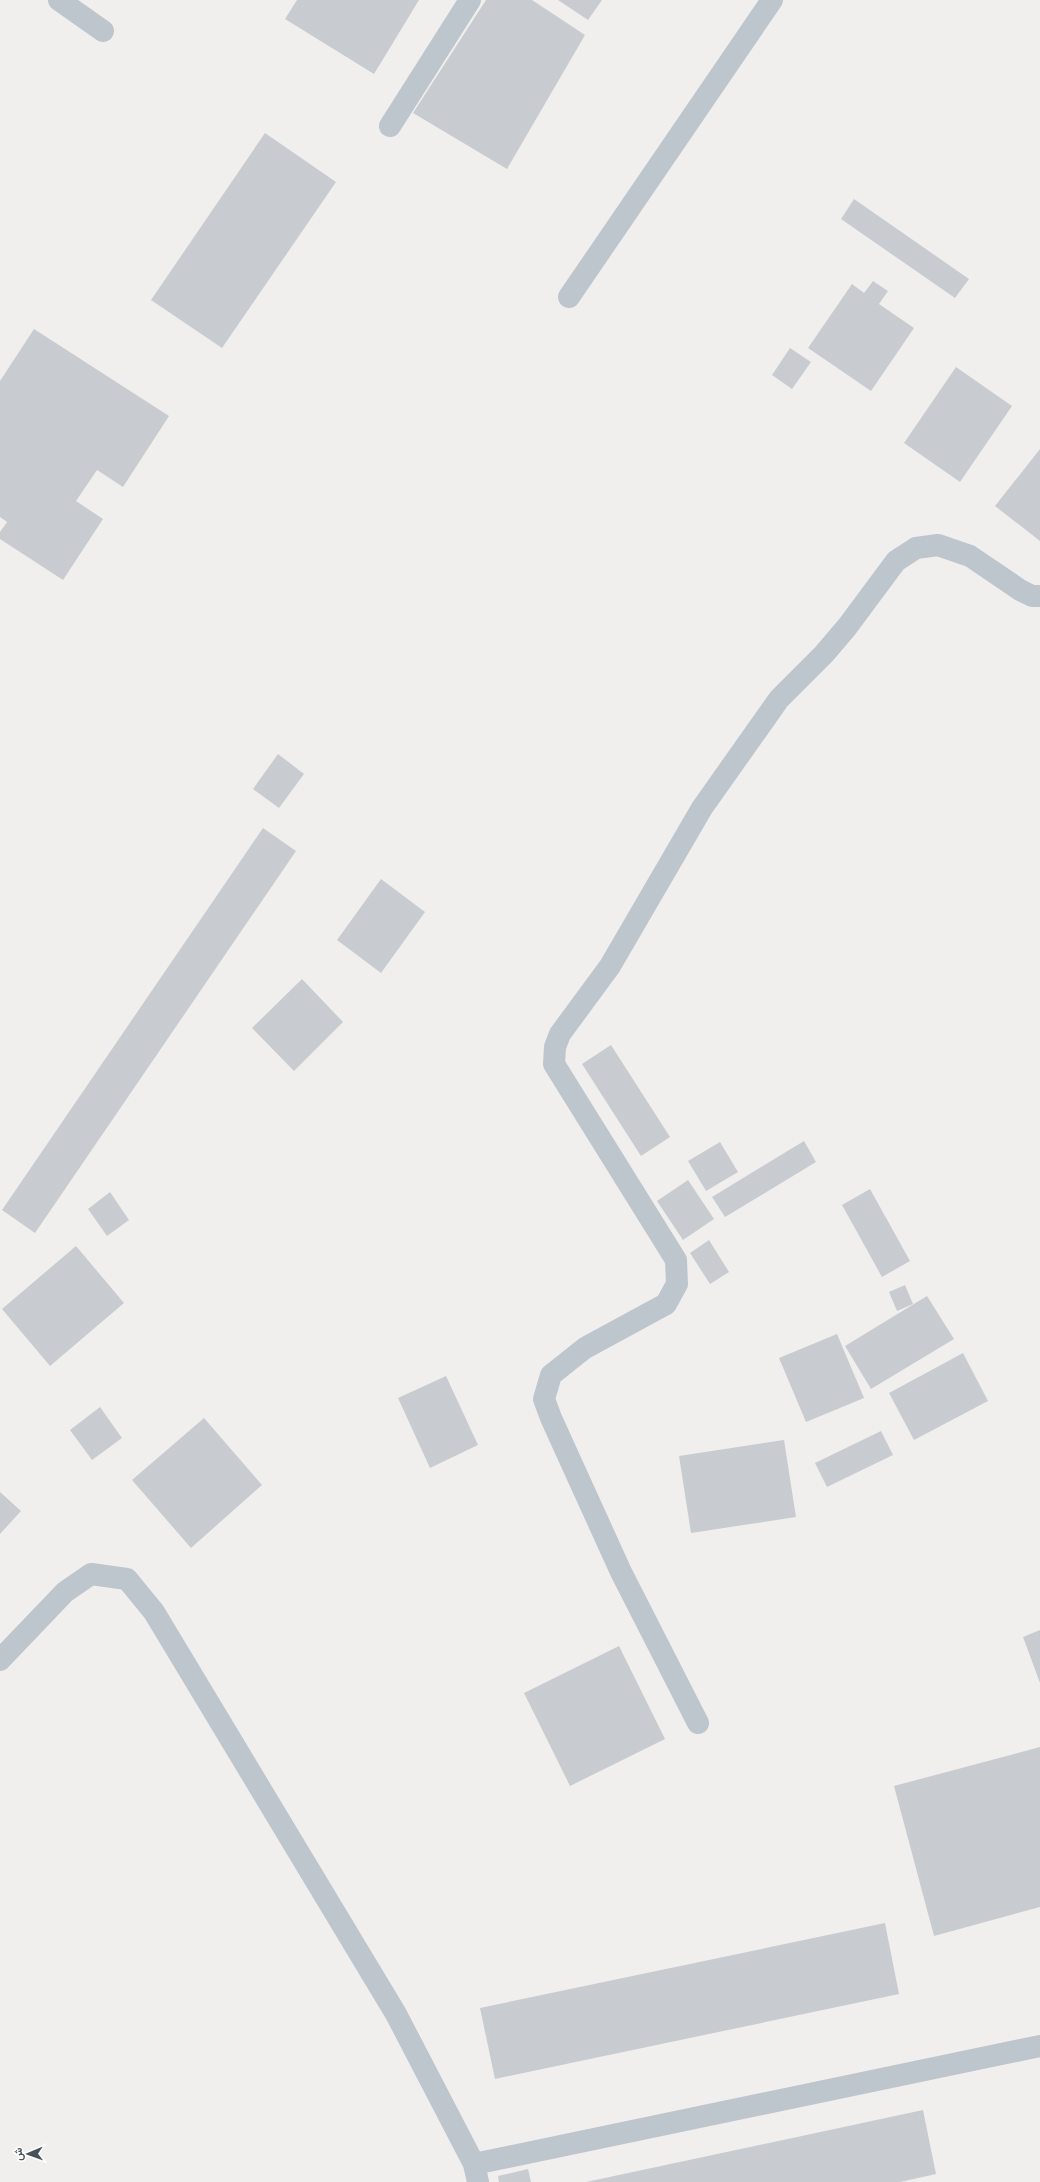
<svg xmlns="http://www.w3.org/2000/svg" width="1040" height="2182" viewBox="0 0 1040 2182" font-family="Cabin,Vazirmatn,sans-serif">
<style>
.building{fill:#c8ccd0}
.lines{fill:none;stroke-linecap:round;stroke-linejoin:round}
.minor{stroke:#bdc6cc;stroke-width:22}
</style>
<rect width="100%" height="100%" fill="#f1eeee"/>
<path class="building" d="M297,0H419L374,74L285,19Z
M486,0H532L585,35L507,169L413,113Z
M558,0H602L588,20Z
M265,133L336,182L222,348L151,300Z
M854,199L969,279L955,298L841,219Z
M873,281L888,291L879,304L914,328L871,391L808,348L852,284L864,293Z
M34,329L169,416L123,487L97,470L76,501L103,519L63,580L0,539V532L7,522L0,517V381Z
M790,348L811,362L792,389L772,375Z
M956,367L1012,406L960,482L904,443Z
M1040,449V541L995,506Z
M278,754L304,774L279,808L253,789Z
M263,828L296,851L35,1233L2,1210Z
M381,879L425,912L381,973L337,940Z
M302,979L343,1022L294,1071L252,1028Z
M611,1045L670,1137L641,1156L582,1064Z
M804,1141L816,1162L725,1217L712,1197Z
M720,1142L738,1172L706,1191L688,1161Z
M688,1180L714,1219L683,1240L657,1201Z
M870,1189L910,1261L882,1277L842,1205Z
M110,1192L129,1220L107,1236L88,1209Z
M709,1240L729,1272L710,1284L690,1253Z
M76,1246L124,1303L50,1366L2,1309Z
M905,1285L913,1304L897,1311L889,1292Z
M927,1296L954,1339L871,1389L845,1346Z
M837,1334L864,1398L806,1422L779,1358Z
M963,1353L988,1401L914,1440L889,1393Z
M446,1376L478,1445L430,1468L398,1398Z
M100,1407L122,1438L92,1460L70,1430Z
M204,1418L262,1485L191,1548L132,1480Z
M881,1431L893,1455L827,1487L815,1463Z
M784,1440L796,1517L691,1533L679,1456Z
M0,1492L21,1511L0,1534Z
M1040,1630V1683L1023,1637Z
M619,1646L665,1739L570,1786L524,1693Z
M1040,1747V1907L934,1936L894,1786Z
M885,1923L899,1994L495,2079L480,2008Z
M923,2110L936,2174L900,2182H586Z
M528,2169L531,2182H499L498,2176Z"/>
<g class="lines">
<path class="minor" d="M59,0L103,31
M390,126L470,0
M569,297L772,0
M0,1660L65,1592L91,1574L127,1579L154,1612L396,2014L474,2164L478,2182
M698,1723L621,1572L551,1418L544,1399L551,1375L585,1348L666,1304L677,1284L676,1260L554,1064L555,1047L560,1034L610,966L702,808L779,699L824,654L847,627L896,561L916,548L938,545L970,556L1020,590L1032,596H1040
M474,2164L1040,2046"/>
</g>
<g transform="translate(28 2154) rotate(268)" stroke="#ffffff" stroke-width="3" paint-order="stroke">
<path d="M0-3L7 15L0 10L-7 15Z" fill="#47535a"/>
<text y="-6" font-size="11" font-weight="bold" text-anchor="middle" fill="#47535a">ش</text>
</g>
</svg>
